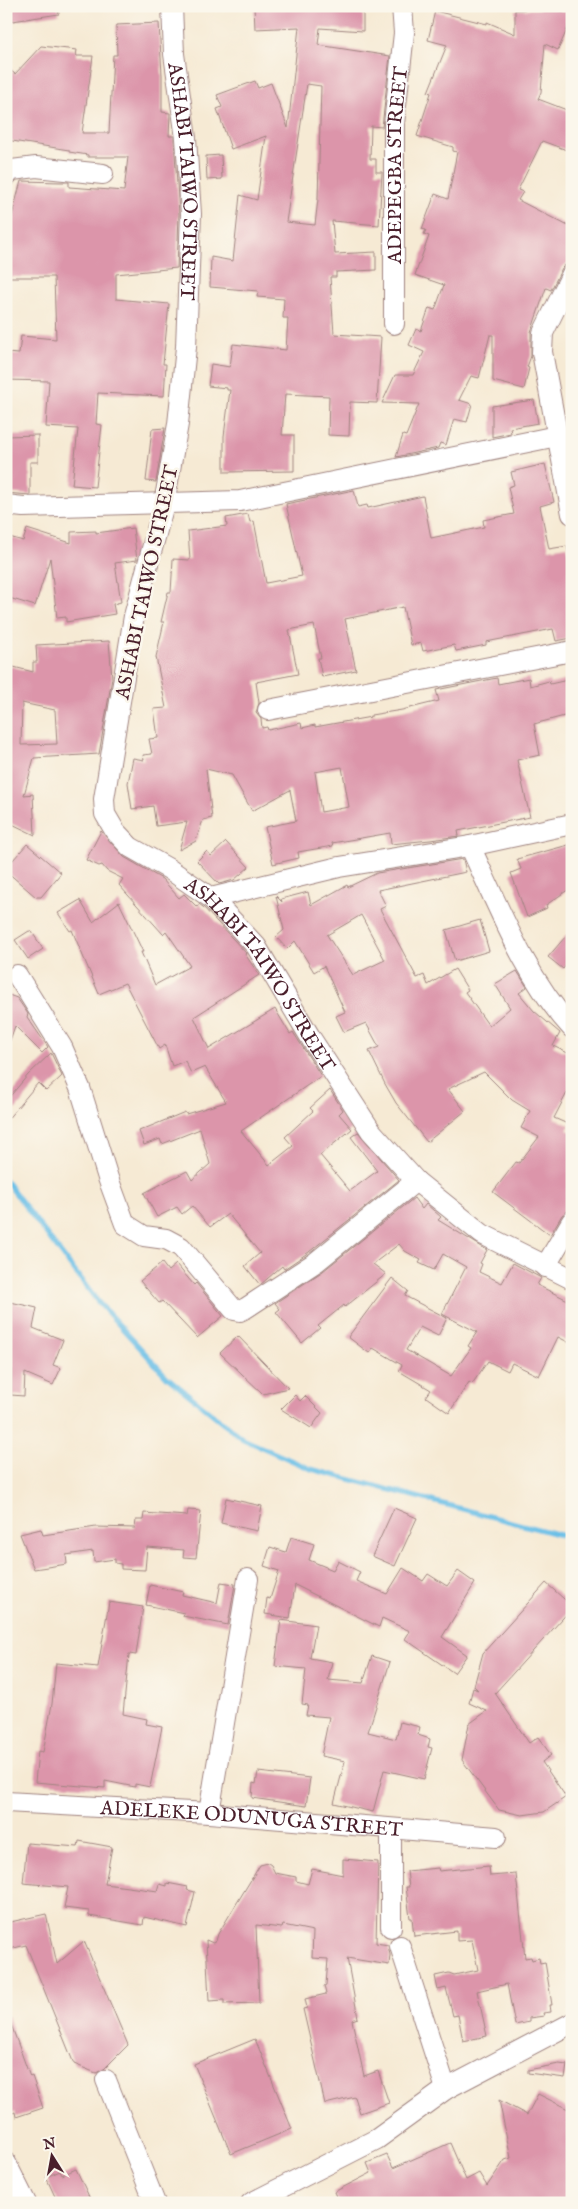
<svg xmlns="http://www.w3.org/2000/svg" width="578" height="2209" viewBox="0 0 578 2209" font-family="'IM FELL English',serif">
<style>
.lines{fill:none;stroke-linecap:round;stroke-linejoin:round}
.stream{stroke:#6bbfe7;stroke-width:5}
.building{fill:#dc95aa;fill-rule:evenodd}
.minor-casing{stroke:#a08480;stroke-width:22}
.minor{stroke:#fff;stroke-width:20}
.labels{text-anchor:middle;stroke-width:5;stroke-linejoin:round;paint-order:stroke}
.street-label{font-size:20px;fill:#4a1f2b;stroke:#fbf7ec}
</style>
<rect width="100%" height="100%" fill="#fbf7ec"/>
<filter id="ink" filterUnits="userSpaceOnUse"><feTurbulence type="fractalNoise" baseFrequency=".02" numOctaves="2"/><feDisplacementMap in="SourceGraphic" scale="10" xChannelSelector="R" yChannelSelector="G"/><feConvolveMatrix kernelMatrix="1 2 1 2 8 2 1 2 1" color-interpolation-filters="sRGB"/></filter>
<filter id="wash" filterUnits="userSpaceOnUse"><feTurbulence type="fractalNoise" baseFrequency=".0096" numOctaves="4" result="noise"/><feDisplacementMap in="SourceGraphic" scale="20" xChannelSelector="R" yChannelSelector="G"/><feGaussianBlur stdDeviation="1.12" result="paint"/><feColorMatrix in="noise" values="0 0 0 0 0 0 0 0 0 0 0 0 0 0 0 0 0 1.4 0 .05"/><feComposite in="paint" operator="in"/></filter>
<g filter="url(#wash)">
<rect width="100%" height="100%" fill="#f6ead4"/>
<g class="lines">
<path class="stream" d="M6,1181L98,1302L167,1377L243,1439L311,1469L572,1538"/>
</g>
<g id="blocks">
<path class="building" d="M6,6H58L59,14L6,22Z
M254,6H363V31L320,28L318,45L390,56L382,127L371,126L370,159H376V172H382L379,225L332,221L335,254L376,252V270L336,272V277H330L334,334L381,337L377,403L350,402L349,436L328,435L329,396L285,394L282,435H294V471L224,472V436L230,390H227V388L208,386L211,364L230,367L233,344L286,350L288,318H283L284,299L257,297L258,291L210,287L211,257L233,261L240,195L257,200L266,136L231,149L217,109L222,107L217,95L255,81L258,88L271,83L288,128L299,27L255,29ZM307,84L321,86L318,199L315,225L286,222Z
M561,8V11L572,10V18L558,50L545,44L541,92L538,99L572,112V152L542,141L518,190L523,192L518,200L572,228V262L566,264L562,268L551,290L546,288L531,332V356L527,367L529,368L524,389L493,381V335H490L479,378L471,376L459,400L472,404L467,422L454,419L446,445L440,443L438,448L396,457L403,435L406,436L419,404L382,403L395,375H413L424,352L409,345L416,329L421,331L429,308L435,310L444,285L415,275L429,236L424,234L426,230L422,229L435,194L448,199L457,152L453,151V147L417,136L431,93L428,92L447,45L428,40L435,11L487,24V22L515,34V10Z
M159,23L162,75V112L170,113L169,136H174V139L179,214L177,268L116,274V299L169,304L163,364H166L164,396L98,393L96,424L102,425L95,487L72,485L78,429L46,427L49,381L6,380V353L19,354L21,336L56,339L54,277H6V223H10L21,181L61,182H69V187L124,191L128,157H88V155L69,152V150L6,140V67L15,74L41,46L77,50L76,56H93L82,133H109L113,55H117L116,25Z
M221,155L222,179L207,180L206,156Z
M534,400L538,423L510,428L511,433L492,437V406Z
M165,428L156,482L146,481L152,429Z
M38,435V462H30V495L6,493V436Z
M545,464L554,502L540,506L549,549L567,546L572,571V638L556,641L553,629L486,642V645L456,651L454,645L423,651L421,643L411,645L403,607L345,619L356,670L322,677L318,658H321L314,625L289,630L298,674L256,682L259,703L256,713L261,719L262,728L267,727L268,730L301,723L302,728L315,725V727L371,717V715L402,710L439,701L436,690L497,678L498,684L529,678L530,686L549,681L550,684L572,679V714L534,724L540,755L517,760L530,817L458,831L459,836L430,840L391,844L390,833L332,843L333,846L298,852L299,858L273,864L265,827L296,821L290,790L252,811L232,775L206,769L212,818L203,820L196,841L179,850L187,822L156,826L153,806L132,809L128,783L133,758L144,760L143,755L152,754L149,739L158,738L154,709L166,708L156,657L164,622H161L168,592H171L173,559L190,560L188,531L227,526L226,518L248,514L250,522L254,521L266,583L302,576L286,504L354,490L358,507L367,505L368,508L423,496L431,538L484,527L483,520L514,514L508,487L514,485L511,472ZM342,767L349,807L321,812L315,772Z
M133,528L137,560L115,563L121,602L113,604L115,614L66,622V617L57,618L50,558L35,606L6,597V536L23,541L27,529L71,543V532L96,531V533Z
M109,641L112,678L99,754L34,758L24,795L33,794L35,835L6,821V665L33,672V662H37L36,645ZM22,703L55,710L57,744L21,745Z
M101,831L124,857L162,879L179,898L184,894L197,907L199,904L203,907L246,953L245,954L259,975L194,1017L209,1049L275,1009L290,1034L293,1032L321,1076L241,1131L269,1165L293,1146L285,1137L313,1111L310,1108L330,1090L343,1110L339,1114L352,1129L320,1155L350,1191L377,1171L351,1137L358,1132L399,1180L309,1252L284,1269L282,1266L260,1285L245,1266L260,1253L228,1214L210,1227L192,1206L182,1214L177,1207L157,1217L144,1193L187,1171L192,1180L210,1164L200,1129L162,1144L160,1139L144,1145L139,1131L185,1112L186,1114L226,1102L205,1067L191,1073L185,1061L172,1066L165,1045L159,1049L125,983L99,994L72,930L70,931L58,913L80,900L93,922L119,902L143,952H141L155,985L190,966L166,931L163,934L119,885L123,879L107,871L102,865L99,866L86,860Z
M226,842L249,867L234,880L219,884L197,861L207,851L211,856Z
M27,844L61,873L41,897H36L6,871V868Z
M572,844V887L546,905L547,908L527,917L511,873L521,869L517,859Z
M463,859L466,872L378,890L386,906L380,909L417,978L424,975L428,985L455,969L468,990L465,992L489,1026L510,1008L495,984L517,971L527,987L519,993L534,1011L560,1033L553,1046L572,1055V1083L554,1118L570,1125L567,1130L572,1132V1209L562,1215L550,1235L493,1192L516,1162L519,1163L539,1137L521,1128L530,1111L512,1100L484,1072L448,1089L465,1111L427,1142L396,1103L385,1084L369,1051L379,1047L366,1023L344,1032L336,1016L345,1012L324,966L314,972L295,941L287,949L276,937L284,930L276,896L282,902L281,899L308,892L311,905L347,885L348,887L377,873ZM361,915L385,960L353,975L327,935Z
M480,920L489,951L455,961L446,930Z
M572,929V958L563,969L548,957Z
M29,931L32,932L43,949L28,959L15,940Z
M6,994L17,998L28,1014L27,1017L48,1047L42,1053L15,1026L8,1046H6Z
M51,1053L62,1076L46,1091L38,1083L6,1121V1101L28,1075Z
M414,1198L422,1209L426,1204L441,1217L438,1220L487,1250L480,1263L482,1264L479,1272L502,1283L513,1263L541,1278L537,1285L572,1302V1344L558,1337L539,1376L512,1363L508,1371L488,1361L472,1384L469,1382L449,1413L426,1397L431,1390L399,1371L402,1365L373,1348L369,1353L348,1337L392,1278L408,1291L405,1296L447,1318L438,1336L420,1327L406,1350L451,1376L471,1348L468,1346L477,1332L442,1314L466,1267L443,1254L434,1270L419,1263L421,1260L405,1251L399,1244L373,1264L386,1274L345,1307L344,1305L318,1326L320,1328L302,1343L276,1312L280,1309L275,1303L323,1271Z
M162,1263L168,1271L176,1264L194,1285L196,1283L223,1316L197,1338L162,1301L159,1303L140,1281Z
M6,1301L37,1308L33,1328L63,1340L53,1365L61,1368L53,1385L25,1373L24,1396L11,1395V1366L6,1365Z
M238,1336L288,1388L263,1394L220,1353Z
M295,1395L300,1401L305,1396L322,1413L311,1428L281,1409Z
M226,1498L262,1506L257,1531L221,1523Z
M394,1508L417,1518L395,1566L372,1556Z
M188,1510L201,1511L196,1558L183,1557L184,1550L147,1547L145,1570L121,1569V1564L115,1563V1559L94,1562L93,1551L66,1555L67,1564L34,1569L20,1534L41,1529L43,1535L96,1527L135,1528L136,1520H143L144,1513L187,1516Z
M291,1537L314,1544L309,1560L333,1570L338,1561L360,1572L356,1581L387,1594L403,1568L423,1581L428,1574L447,1586L458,1571L475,1583L442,1637L467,1655L454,1673L405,1639L410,1631L382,1618L379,1627L295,1585L290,1618L265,1614L267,1598L270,1599L279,1571L264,1566L270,1547L286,1552Z
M221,1582L235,1584L228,1625L183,1616L184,1613L146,1605L150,1585L183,1592L182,1595L217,1603Z
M546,1583L572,1606V1608L495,1693L529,1743L538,1737L551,1755L542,1762L566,1797L544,1812L522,1815L499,1810L462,1760L469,1724L487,1711L469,1703L473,1688L478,1690L474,1686L483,1653Z
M109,1602L143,1607L136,1655L129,1654L123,1714L147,1719L146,1724L162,1727L150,1787L135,1784V1787L105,1781V1788L35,1782L38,1751L43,1752L52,1704L56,1663L98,1667Z
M281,1620L316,1625L310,1658L332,1662L328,1680L363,1683L372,1656L390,1662L368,1732L396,1739L400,1722L420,1727L418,1735L430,1739L428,1747L432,1748L424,1779L384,1770L373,1812L334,1803L345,1761L321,1756L329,1717L306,1715L308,1705L302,1704L306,1669L275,1666Z
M258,1772L310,1778L306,1806L252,1798L253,1783L256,1784Z
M79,1841L112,1847L105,1884L158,1891L160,1884L167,1886V1883L188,1887L187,1890L195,1892L187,1927L144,1917L143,1925L89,1916V1911L64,1908L68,1887L23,1883L27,1843L78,1847Z
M343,1859L378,1862L376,1943L388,1945L390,1955L389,1965L347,1958L358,2018L352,2020L364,2076L378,2071L389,2103L360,2113L355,2097L325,2104L303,2009L307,2008L305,1999L326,1994L324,1986L326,1985L328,1959L312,1958L313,1931L283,1925L282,1928L256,1925L259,2003L224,2004V2000L209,2001L206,1940L213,1943L216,1941L218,1934L260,1865L268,1863L271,1865L275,1873L296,1877V1881L308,1884L312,1869L343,1875Z
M489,1866L490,1876L516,1874L525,1958L531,1957L532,1960L539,1958L540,1963L545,1962L552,2005H550L551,2012L543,2013L544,2016L529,2018V2022L515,2025L507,1984L477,1991L487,2036L463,2041L458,2015L453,2016L446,1988L438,1990L435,1976L449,1973L454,1975L478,1970L472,1940L457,1941V1931L414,1936L412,1918H410L406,1887H409L407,1871L438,1868L439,1871Z
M46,1914L57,1964L84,1941L128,2045L104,2069L96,2073L74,2064L26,1945L6,1950V1923Z
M6,2016H8L30,2077L32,2076L43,2108L16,2117L15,2112L10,2114L6,2102Z
M255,2039L292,2129L231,2154L194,2064Z
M559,2064L567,2065L565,2078L528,2073V2070Z
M538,2094L572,2111V2197L567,2203H339L334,2192L371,2173L367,2163L387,2155L393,2168L450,2143L466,2180L479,2173L487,2186L505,2160L511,2158L499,2100L527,2115Z
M76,2169L92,2203H58L46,2177L60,2171L62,2175Z"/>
</g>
</g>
<g filter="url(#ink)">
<use href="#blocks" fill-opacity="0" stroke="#a08480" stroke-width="1"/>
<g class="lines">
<defs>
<g id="minor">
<path id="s1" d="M172,6L174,54L186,138L191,214L186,347L178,424L164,504L134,616L104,799L105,814L115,831L130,847L169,869L211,898L256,946L312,1040L371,1131L416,1181L482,1234L572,1279"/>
<path d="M6,176L12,170L36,167L103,174"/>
<path d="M572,274L543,333L542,352L572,514"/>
<path id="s2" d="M394,324V124L404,33L402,6"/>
<path d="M6,505L23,507L240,501L557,436"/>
<path d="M268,710L572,651"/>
<path d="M470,846C499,908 525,977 572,1028"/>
<path d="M211,898L339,867L470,846L572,824"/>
<path d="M17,975L62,1047L80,1088L108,1178L125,1224L144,1236L166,1239L181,1247L234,1310L240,1311L246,1308L316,1262L416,1181"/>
<path d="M545,1267L572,1221"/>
<path id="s3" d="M6,1802L209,1813L496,1837"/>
<path d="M209,1813L248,1579"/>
<path d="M391,1927V1829"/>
<path d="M400,1946L446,2089"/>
<path d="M106,2080L155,2203"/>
<path d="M6,2163L26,2203"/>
<path d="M251,2203L377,2139L446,2089L572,2023"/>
</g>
</defs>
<use href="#minor" class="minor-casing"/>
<use href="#minor" class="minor"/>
</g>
</g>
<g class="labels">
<g class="street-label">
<text dy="7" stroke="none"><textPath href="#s2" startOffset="159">ADEPEGBA STREET</textPath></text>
<text dy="7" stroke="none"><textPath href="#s1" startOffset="176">ASHABI TAIWO STREET</textPath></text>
<text transform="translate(146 582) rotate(-78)" y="7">ASHABI TAIWO STREET</text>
<text dy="7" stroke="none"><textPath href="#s1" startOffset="1045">ASHABI TAIWO STREET</textPath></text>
<text dy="7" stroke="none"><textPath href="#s3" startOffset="246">ADELEKE ODUNUGA STREET</textPath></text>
</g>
</g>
<rect width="578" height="2209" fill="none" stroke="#fbf7ec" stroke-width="25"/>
<g transform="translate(52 2156) rotate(349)" stroke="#fbf7ec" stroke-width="4" paint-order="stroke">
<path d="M0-4L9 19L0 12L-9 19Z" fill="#4a1f2b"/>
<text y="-8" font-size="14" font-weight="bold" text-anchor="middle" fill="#4a1f2b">N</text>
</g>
</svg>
